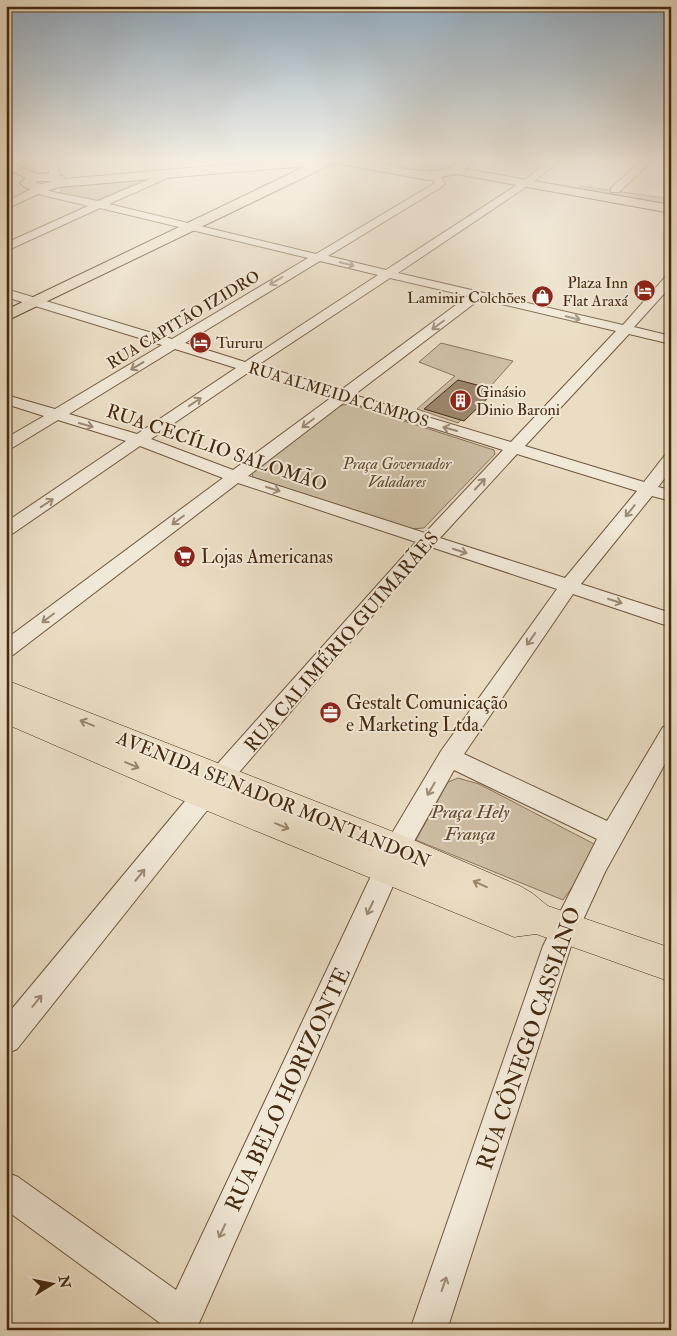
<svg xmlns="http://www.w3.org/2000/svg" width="677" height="1336" viewBox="0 0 677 1336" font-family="'IM FELL Double Pica',serif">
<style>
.green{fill:#cebfa4;stroke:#8a745a}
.building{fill:#9b876d;stroke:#462a0f}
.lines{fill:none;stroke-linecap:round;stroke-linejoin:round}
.minor-casing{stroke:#6f573c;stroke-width:2}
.major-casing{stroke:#462a0f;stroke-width:2}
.highway-casing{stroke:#462a0f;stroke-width:1}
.minor{fill:#f1e9d8;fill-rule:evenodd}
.major{fill:#eaddc3;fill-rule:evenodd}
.highway{fill:#eaddc3;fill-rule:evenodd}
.oneway{stroke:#9c8a74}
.oneway2{stroke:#988469}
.labels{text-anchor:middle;stroke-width:4;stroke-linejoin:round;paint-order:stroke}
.far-poi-label{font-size:16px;fill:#462a0f;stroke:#f1e9d8;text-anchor:end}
.far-street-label{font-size:16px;fill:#462a0f;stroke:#f1e9d8}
.far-park-label{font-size:16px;font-style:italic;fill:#61482d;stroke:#f1e9d8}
.street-label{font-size:19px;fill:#462a0f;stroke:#f1e9d8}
.poi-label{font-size:19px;fill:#462a0f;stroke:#f1e9d8;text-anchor:start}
.park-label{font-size:19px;font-style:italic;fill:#61482d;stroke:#f1e9d8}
.near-street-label{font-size:22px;fill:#462a0f;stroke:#f1e9d8}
</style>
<rect width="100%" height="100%" fill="#eaddc3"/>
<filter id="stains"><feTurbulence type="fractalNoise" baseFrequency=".004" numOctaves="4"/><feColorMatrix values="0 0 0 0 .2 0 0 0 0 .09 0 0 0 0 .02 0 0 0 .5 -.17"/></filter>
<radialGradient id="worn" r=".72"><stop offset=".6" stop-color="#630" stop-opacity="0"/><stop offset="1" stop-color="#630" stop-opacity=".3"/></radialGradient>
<path class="green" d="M352,160H457L462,163L434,173Z
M150,178L93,202L62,194L61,188L69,183Z
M581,186L671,199V208L575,190Z
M441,343L513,361L458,423L417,409L455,376L419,362Z
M351,404L494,450L495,454L424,528L410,529L253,477L252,473L336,408L343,405Z
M458,778L479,784L596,845L600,848L563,900L416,840L448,782Z"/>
<path class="building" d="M458,380L496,390L464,421L424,409Z"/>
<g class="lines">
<defs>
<path id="minor" d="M46,160H56L61,178L59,180L56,181L51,178Z
M551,160H561L529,185L398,273L623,325L667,275L671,274V286L634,327L671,336V344L629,334L525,446L644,482L665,455L671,453V470L658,487L671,490V501L652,496L581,584L671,613V627L573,594L464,754L607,821L663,727L671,725V753L605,872L571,946L447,1330H410L543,946L597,839L454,770L408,852L196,1330H158L160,1323L6,1210V1172L18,1177L176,1290L388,840L441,751L557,589L431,547L213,803L17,1049L6,1054V1016L195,789L416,542L238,483L13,655L6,657V639L223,478L140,446L12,534L6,535V522L126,441L58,420L12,448L6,450V438L44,416L6,404V395L55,409L162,345L6,297V289L172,339L308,258L100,208L6,251V243L88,206L38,194L6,209V202L31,189L32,185H38L41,188L53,192L98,201L169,171L174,174L172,176L109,204L316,254L435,183L434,181L425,178V174L441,177L445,184L443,186L328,256L386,270L523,181ZM320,261L378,275L245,362L185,343ZM390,278L468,296L341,390L258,365ZM480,299L616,331L511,442L354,395ZM175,349L236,368L137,434L69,414ZM249,372L332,397L233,470L151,439ZM346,401L503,450L425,533L248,476ZM517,454L637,491L565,578L440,538Z
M643,160H653L619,192H611V188Z"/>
<path id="major" d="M6,160L37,174L50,173L63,176L65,179C161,171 259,159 355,160C391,161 426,183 458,163L457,160H468L471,164L465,169L671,205V213L456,174L428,180L334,163L6,321V310L306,166L59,187C47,192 30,194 20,183L26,178L6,168ZM38,181H52L43,184L35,183Z"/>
<path id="highway" d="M6,680L409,838L520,886L532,893L548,906L671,948V982L536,934L514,937L502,932L193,805L6,724V702H9L6,701Z"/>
</defs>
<use href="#minor" class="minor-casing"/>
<use href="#major" class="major-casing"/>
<use href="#highway" class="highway-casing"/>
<use href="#minor" class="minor"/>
<use href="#major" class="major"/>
<use href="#highway" class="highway"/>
</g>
<defs><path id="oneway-shaft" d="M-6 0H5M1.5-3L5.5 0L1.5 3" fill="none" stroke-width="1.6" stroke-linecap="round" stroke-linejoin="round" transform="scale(1.25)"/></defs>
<g class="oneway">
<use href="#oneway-shaft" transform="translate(347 264) rotate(13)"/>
<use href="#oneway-shaft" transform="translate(276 281) rotate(149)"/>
<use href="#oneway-shaft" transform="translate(573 318) rotate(13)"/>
<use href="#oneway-shaft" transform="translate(438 325) rotate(143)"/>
<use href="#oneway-shaft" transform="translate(137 366) rotate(149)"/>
<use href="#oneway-shaft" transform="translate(195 402) rotate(-34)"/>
<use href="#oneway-shaft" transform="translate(308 423) rotate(143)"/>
<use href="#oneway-shaft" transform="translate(86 425) rotate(16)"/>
<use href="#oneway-shaft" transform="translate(450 429) rotate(-164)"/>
<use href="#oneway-shaft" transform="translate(480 484) rotate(-47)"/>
<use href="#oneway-shaft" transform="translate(273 489) rotate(18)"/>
<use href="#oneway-shaft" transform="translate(47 503) rotate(-34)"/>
<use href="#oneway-shaft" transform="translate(630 511) rotate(129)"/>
<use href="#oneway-shaft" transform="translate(178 520) rotate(143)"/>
<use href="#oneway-shaft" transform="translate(460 551) rotate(18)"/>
<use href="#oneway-shaft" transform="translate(615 601) rotate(18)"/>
<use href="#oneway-shaft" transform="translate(48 618) rotate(143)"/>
<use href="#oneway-shaft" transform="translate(531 639) rotate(125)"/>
<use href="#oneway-shaft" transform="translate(431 789) rotate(120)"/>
<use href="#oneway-shaft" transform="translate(140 875) rotate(-51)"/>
<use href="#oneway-shaft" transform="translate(370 908) rotate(115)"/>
<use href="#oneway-shaft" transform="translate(37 1001) rotate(-51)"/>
<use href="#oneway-shaft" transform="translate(222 1231) rotate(115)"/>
<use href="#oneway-shaft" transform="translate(444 1284) rotate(-71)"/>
</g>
<g class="oneway2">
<use href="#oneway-shaft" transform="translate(87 723) rotate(-158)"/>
<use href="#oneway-shaft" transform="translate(132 765) rotate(23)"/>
<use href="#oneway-shaft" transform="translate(282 826) rotate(22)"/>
<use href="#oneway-shaft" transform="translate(480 884) rotate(-156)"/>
</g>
<linearGradient id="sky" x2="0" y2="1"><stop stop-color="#92acc1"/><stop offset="0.46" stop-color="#f6f0e4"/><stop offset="1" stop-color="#f6f0e4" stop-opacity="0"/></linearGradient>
<rect width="677" height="347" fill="url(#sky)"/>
<defs>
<symbol id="hotel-disc" viewBox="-11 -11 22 22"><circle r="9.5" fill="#8f2418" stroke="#f1e9d8"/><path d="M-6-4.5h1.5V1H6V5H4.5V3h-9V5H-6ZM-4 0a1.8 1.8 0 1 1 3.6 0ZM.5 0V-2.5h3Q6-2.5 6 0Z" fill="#fff"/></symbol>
<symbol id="shop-disc" viewBox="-11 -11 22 22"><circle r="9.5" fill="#8f2418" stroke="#f1e9d8"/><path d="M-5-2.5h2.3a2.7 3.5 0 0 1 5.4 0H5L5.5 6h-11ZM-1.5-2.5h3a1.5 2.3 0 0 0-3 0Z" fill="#fff"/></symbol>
<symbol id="building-disc" viewBox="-11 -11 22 22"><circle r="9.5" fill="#8f2418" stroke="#f1e9d8"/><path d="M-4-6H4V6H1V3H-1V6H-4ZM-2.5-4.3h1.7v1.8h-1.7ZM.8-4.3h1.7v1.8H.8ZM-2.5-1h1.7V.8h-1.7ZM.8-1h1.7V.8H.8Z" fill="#fff"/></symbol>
<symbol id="supermarket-disc" viewBox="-11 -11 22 22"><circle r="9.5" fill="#8f2418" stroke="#f1e9d8"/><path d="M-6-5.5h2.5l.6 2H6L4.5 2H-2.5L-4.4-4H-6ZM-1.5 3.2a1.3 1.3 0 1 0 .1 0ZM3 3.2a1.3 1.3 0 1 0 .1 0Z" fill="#fff"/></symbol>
<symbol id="office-disc" viewBox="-11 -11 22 22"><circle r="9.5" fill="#8f2418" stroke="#f1e9d8"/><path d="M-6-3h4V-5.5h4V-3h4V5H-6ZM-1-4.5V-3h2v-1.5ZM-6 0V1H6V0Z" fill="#fff"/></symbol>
</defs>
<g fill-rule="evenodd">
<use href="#hotel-disc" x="632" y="278" width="25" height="25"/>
<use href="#shop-disc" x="530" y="284" width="25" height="25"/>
<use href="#hotel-disc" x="188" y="330" width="25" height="25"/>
<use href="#building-disc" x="448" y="388" width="25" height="25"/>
<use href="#supermarket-disc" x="172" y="544" width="25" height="25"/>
<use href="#office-disc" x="318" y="700" width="25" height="25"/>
</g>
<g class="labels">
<g class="far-poi-label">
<text x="628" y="288">Plaza Inn<tspan x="628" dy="18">Flat Araxá</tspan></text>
<text x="526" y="303">Lamimir Colchões</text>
<text x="216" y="348" text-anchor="start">Tururu</text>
<text x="476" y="397" text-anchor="start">Ginásio<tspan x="476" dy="18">Dinio Baroni</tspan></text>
</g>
<g class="far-street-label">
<text transform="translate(183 319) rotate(-31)" y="6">RUA CAPITÃO IZIDRO</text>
<text transform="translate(339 394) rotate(17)" y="6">RUA ALMEIDA CAMPOS</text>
</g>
<g class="far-park-label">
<text x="397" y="469">Praça Governador<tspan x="397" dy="18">Valadares</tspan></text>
</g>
<g class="street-label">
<text transform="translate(217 447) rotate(19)" y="7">RUA CECÍLIO SALOMÃO</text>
<text transform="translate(341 641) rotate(-49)" y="7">RUA CALIMÉRIO GUIMARÃES</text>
<text transform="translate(274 799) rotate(22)" y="7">AVENIDA SENADOR MONTANDON</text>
</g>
<g class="poi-label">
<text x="201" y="563">Lojas Americanas</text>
<text x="346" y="709">Gestalt Comunicação<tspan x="346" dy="22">e Marketing Ltda.</tspan></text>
</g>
<g class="park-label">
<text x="470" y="818">Praça Hely<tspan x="470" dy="22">França</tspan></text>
</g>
<g class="near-street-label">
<text transform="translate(528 1038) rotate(-71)" y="8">RUA CÔNEGO CASSIANO</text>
<text transform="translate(287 1089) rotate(-65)" y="8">RUA BELO HORIZONTE</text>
</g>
</g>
<rect width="677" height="1336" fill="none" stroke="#eaddc3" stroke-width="25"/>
<rect x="8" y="8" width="662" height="1321" fill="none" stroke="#462a0f" stroke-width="2.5"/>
<rect x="12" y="12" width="652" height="1311" fill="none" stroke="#462a0f"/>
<g transform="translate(52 1284) rotate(80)" stroke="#f1e9d8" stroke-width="4" paint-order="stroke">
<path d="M0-4L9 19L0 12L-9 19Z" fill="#462a0f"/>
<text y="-8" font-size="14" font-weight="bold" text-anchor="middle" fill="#462a0f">N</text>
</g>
<rect width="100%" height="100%" filter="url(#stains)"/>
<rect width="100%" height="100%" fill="url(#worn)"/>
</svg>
